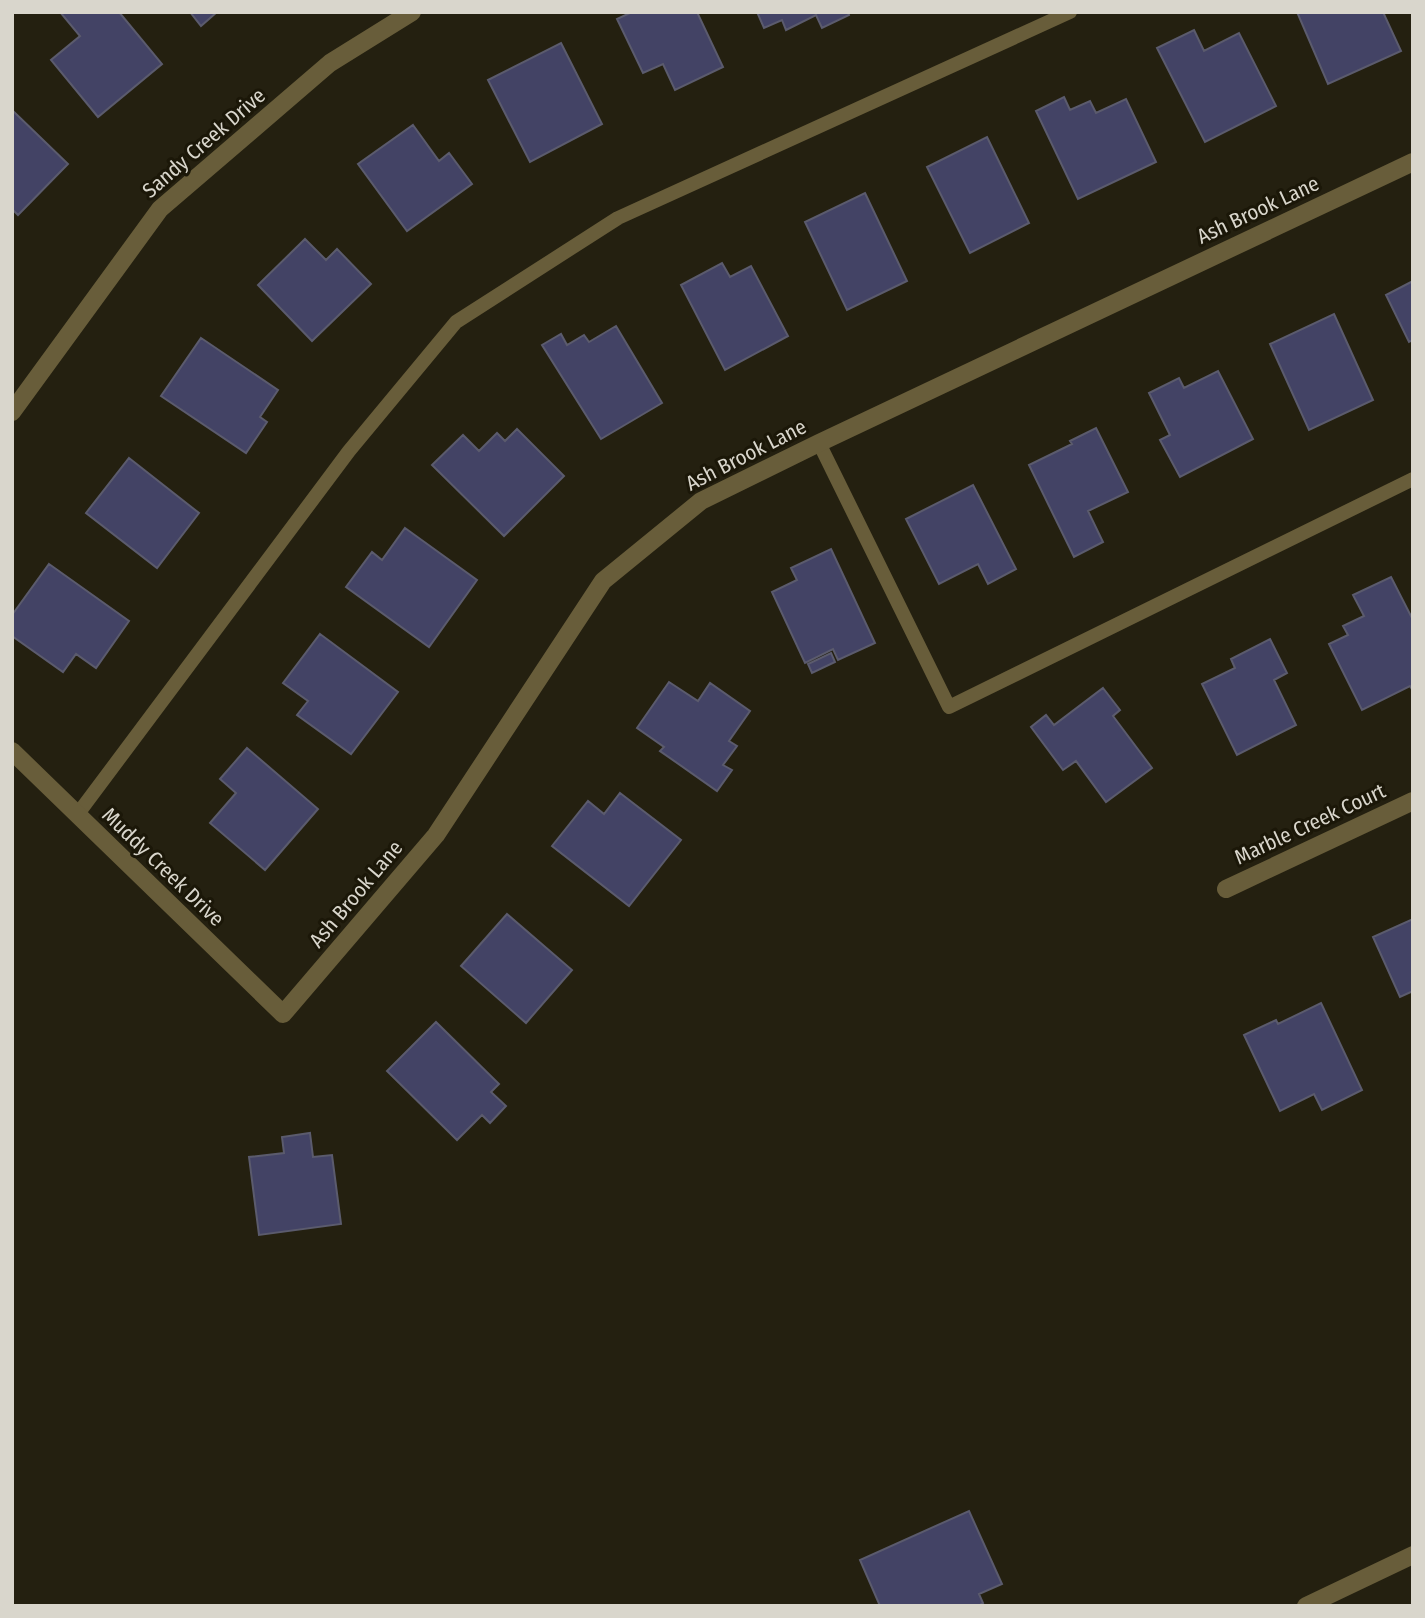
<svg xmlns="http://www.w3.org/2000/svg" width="1425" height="1618" viewBox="0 0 1425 1618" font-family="'Fira Sans Condensed',sans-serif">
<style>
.building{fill:#434365;stroke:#5b5b6d;stroke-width:2}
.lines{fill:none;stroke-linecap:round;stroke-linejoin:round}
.service{stroke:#685d3a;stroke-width:14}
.minor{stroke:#685d3a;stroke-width:18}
.labels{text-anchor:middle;stroke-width:6;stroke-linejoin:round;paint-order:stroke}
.street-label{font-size:21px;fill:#d9d6cc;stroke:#1b1708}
</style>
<rect width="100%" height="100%" fill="#242010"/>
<path class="building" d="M60,12H119L162,64L98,117L51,60L80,36Z
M190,12H217L201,26Z
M632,12H697L723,67L675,90L663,64L643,73L617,19Z
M757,12H848L849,15L822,28L816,15L786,30L782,20L764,28Z
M1297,12H1383L1401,51L1328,84Z
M1194,30L1204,51L1239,33L1276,106L1205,142L1157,48Z
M561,43L602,124L530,162L488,80Z
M1064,97L1070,110L1090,101L1096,113L1126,99L1156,162L1078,199L1036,111Z
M12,110L68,164L18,215L12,209Z
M413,125L439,161L449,153L472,184L407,231L358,164Z
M987,137L1029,223L970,253L927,167Z
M865,193L907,281L847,310L805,222Z
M305,239L326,260L337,249L371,284L312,341L258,285Z
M722,263L730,277L751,266L788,336L725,370L681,285Z
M1413,281V340L1409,342L1386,295Z
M1334,314L1373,400L1309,430L1270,344Z
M616,326L662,403L601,439L542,345L561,334L567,345L584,335L589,342Z
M201,338L278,390L260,417L267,422L246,453L161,396Z
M1218,371L1253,439L1180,477L1160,440L1170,435L1149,393L1179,378L1184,388Z
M1096,428L1128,492L1088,511L1103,542L1074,557L1029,465L1072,444L1070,441Z
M517,429L564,476L504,536L432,465L463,435L479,451L497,433L505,441Z
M129,458L199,513L157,568L86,513Z
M973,485L1016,569L988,584L978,564L939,584L906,519Z
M405,528L477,580L429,647L346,587L372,552L382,560Z
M831,549L875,643L838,660L833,649L805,663L772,592L797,580L791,568Z
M49,564L129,621L96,668L76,654L63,672L12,636V615Z
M1391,577L1413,620V691L1410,686L1362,710L1329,644L1348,635L1343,626L1364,616L1353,595Z
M320,634L398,692L351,754L297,715L308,701L283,683Z
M1270,639L1287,673L1274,680L1296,725L1237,755L1202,684L1235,668L1231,659Z
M831,653L835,662L812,673L808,664Z
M669,682L698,701L710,683L750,711L729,741L737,746L723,765L732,770L717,791L660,751L664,747L637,728Z
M1103,688L1120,710L1113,716L1152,768L1106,802L1076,761L1063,770L1031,727L1046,715L1054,725Z
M247,748L318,809L265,870L210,823L236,793L220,779Z
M620,793L681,840L629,906L552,846L588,801L604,814Z
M507,914L572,970L526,1023L461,966Z
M1413,919V991L1400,997L1373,937Z
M1321,1003L1362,1090L1322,1110L1314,1094L1280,1111L1244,1035L1276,1020L1278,1024Z
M436,1022L499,1084L491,1092L506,1106L490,1123L482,1115L457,1140L387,1071Z
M310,1133L313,1157L332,1155L341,1224L259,1235L249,1157L284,1153L282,1137Z
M969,1511L1002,1584L979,1594L983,1603L978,1606H880L860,1560Z"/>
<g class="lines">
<path class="service" d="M819,443L949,707L1413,479
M77,815L349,451L456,322L618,218L1070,12"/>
<path class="minor" d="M12,412L160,209L330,63L412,12
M12,751L283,1014L436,835L603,581L701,501L819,443L1413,162
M1226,889L1413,801
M1306,1606L1413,1555"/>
</g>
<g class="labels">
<g class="street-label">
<text transform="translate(204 143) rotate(-41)" y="7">Sandy Creek Drive</text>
<text transform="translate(1258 210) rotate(-25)" y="7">Ash Brook Lane</text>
<text transform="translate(746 455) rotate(-27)" y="7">Ash Brook Lane</text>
<text transform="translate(1310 824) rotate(-25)" y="7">Marble Creek Court</text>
<text transform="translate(163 867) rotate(44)" y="7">Muddy Creek Drive</text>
<text transform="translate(356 894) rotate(-50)" y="7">Ash Brook Lane</text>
</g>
</g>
<rect width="1425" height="1618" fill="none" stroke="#d9d6cc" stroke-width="28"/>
</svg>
